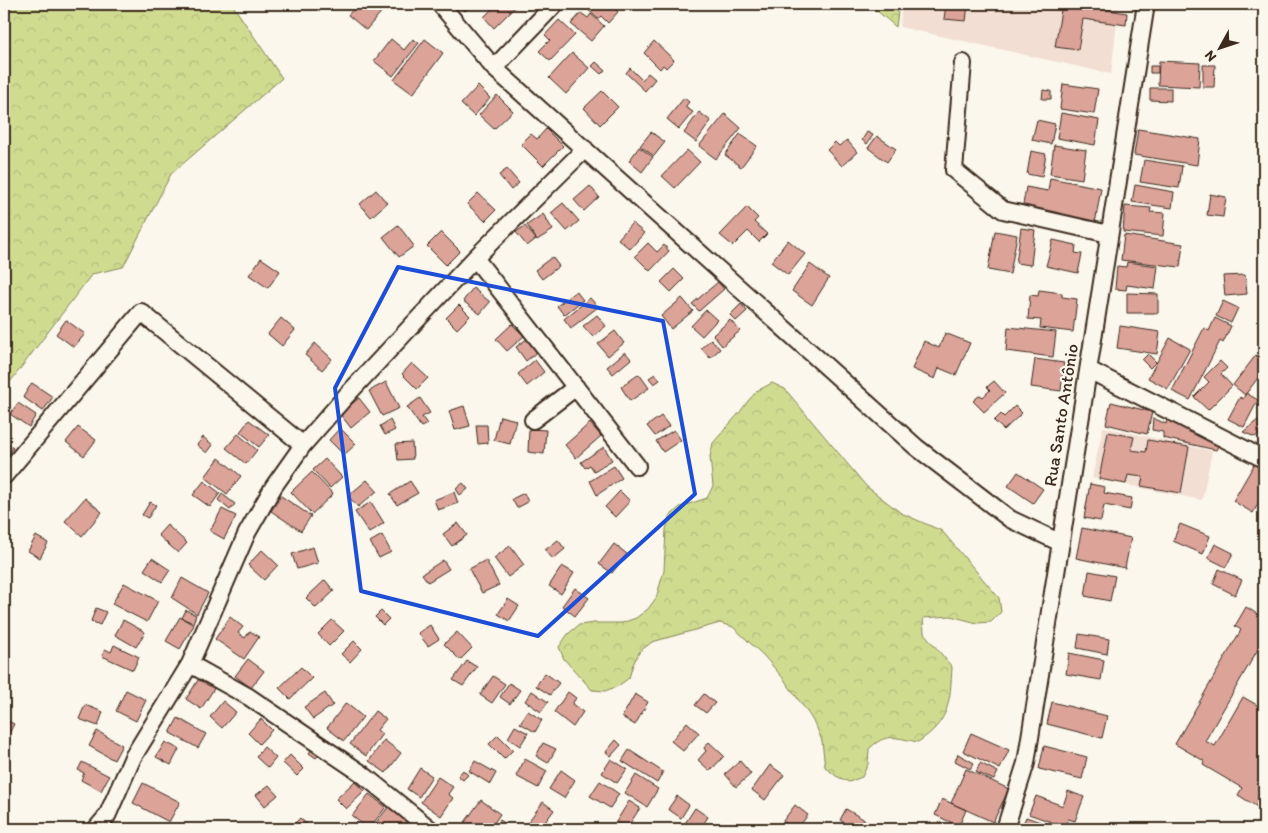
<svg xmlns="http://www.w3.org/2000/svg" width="1268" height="833" viewBox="0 0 1268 833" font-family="Itim,sans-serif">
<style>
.built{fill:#f2ded3}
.forest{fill:url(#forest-crowns);stroke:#858357}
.building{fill:#dca399;stroke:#3b2a1e}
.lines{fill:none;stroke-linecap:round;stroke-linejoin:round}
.minor-casing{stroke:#3b2a1e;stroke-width:20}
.minor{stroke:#fbf7ec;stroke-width:16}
.marked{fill:none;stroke:#1d4ed8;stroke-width:4;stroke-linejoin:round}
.labels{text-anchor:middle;stroke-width:4.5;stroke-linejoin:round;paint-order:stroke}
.street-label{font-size:18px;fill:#3b2a1e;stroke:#fbf7ec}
</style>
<defs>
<pattern id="forest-crowns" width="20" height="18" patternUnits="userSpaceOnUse" patternTransform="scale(1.25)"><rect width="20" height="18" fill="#cfdc90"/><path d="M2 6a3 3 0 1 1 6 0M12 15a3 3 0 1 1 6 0" fill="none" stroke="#b3bd7c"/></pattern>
</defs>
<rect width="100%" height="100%" fill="#fbf7ec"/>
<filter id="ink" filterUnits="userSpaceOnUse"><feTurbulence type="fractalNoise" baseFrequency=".02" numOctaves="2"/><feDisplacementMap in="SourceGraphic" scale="10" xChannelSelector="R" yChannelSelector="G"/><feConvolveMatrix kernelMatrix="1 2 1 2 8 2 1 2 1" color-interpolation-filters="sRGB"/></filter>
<g filter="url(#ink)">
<path class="built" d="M902,4H1119L1111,74L900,27Z
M1103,427L1212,451L1202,500L1092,478Z"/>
<path class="forest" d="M4,4H232L282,78L171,174L123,267L92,274L4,390Z
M869,4H899L896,27Z
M772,383L785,389L866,486L901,513L942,531L999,598L1001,612L991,622L977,623L951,616L923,618L924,633L952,667C950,702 950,721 918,742C896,738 886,732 869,749L868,764L862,777L849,782L836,776L825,767L822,741L817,728L810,716L783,678L764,656L733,627L720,623L652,642L640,651L633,664L629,678L618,686L605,691L592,690L564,659L559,647L568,634L579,625L594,623H622L636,618L648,609L656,598L664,571L666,529L670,516L680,507L707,498L713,486L710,457L713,443L740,412L748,401L757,391Z"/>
<path class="building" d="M358,4H388L366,30L348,15Z
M459,4H473L465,11Z
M497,4H518L494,28L484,17Z
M582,4H610L618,12L608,23L601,16L598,19Z
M946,4H968L966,21L944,19Z
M1062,4H1084L1083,6L1127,13L1126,25L1083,19L1078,50L1055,47Z
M581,13L588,18L591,14L604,26L591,41L571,24Z
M559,20L575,35L550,61L539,51L550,40L545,35Z
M391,39L404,50L413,39L419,43L393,76L374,61Z
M425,39L443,53L413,94L394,80Z
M654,41L674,60L666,68L663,65L660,69L644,53Z
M572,53L589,68L566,94L549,78Z
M1159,61L1200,63L1199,87L1158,85Z
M596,62L605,70L601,74L592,66Z
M1203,65H1215L1214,87H1203Z
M1150,66H1158V73H1150Z
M630,68L642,80L648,73L655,79L645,91L626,73Z
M1063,84L1098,89L1094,114L1060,109Z
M478,86L490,98L474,116L461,104Z
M1150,88H1171V101L1150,100Z
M1043,90L1051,91V99H1042Z
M602,91L618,107L600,125L584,108Z
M497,95L513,111L494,129L479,115Z
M684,98L689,102L685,107L693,112L679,129L667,119Z
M699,112L711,121L696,142L684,133Z
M1061,113L1099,120L1095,145L1057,138Z
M725,114L741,128L716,159L699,146Z
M1037,120L1055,124L1051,144L1032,140Z
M546,129L563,146L543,166L521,144L531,134L537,139Z
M1138,129L1200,139L1197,165L1134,155Z
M651,132L665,142L654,156L640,146Z
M867,132L873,135L867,144L862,140Z
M740,134L757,146L741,167L725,155Z
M877,136L896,149L887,162L868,148Z
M847,140L857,152L842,166L827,150L835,142L839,146Z
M1054,145L1086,150L1082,179L1050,174Z
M639,147L653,157L642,172L629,161Z
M687,150L700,162L675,188L662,176Z
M1031,151L1046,154L1042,177L1027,174Z
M1144,160L1182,166L1179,188L1140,182Z
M507,169L519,183L511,190L499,175Z
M1050,178L1101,188L1095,224L1022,210L1026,187L1048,191Z
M1135,185L1174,192L1172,208L1132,202Z
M590,186L599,197L584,211L574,200Z
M376,190L387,203L371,217L360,204Z
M478,193L496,210L485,221L467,204Z
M1210,194L1226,197L1223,217L1207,215Z
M563,203L579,221L567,231L551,213Z
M1125,206L1151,208L1150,212L1165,213L1163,236L1123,232Z
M747,207L758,218L754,222L767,234L759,242L748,231L733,246L720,235Z
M543,214L553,230L537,240L527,225Z
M632,223L644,233L630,249L618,239Z
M398,225L414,246L399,257L383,237Z
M525,226L536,239L527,246L516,232Z
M1021,228L1035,230L1031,265L1016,263Z
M995,231L1017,235L1010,274L988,270Z
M441,232L460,251L446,265L427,246Z
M1124,235L1183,244L1180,267L1121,260Z
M788,240L805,254L788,275L771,262Z
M1053,240L1076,245L1075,253L1082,254L1078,273L1046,266Z
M648,243L657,252L664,245L669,251L650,271L635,256Z
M552,257L559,266L542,279L535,270Z
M261,258L280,271L268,288L249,275Z
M1127,262L1158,266L1155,289L1127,285L1126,290L1115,289L1117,266L1126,267Z
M810,264L829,278L812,305L792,291Z
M674,269L684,279L671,292L661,282Z
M1245,275L1247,294L1225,296L1223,276Z
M718,282L724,289L699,311L692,304Z
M473,288L490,302L480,314L463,301Z
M1039,290L1062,293V297L1077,299L1073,332L1040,328L1041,320L1028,319L1030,295L1038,296Z
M576,291L583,300L564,315L557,306Z
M1127,293L1158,294V313H1127Z
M590,298L598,307L571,328L564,319Z
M682,298L693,311L671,329L661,316Z
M1223,301L1238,308L1231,323L1216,316Z
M741,304L747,311L736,321L730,315Z
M459,305L470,316L457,329L446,318Z
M706,310L717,320L702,336L691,326Z
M597,315L606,326L593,337L583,326Z
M281,318L295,330L282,346L268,334Z
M1215,318L1231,326L1223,343L1220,341L1190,400L1172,391L1204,328L1209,331Z
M66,320L85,334L74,347L56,334Z
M730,320L740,331L722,346L713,335Z
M512,324L524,336L507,351L496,339Z
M1120,326L1160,332L1157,354L1117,348Z
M1008,327L1056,332L1053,357L1006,351Z
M615,331L624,343L608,356L598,344Z
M945,333L970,343L956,375L939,368L935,379L912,369L924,341L939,348Z
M528,338L538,351L526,361L516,347Z
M1170,338L1190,349L1168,389L1148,378Z
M711,339L720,349L710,358L701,348Z
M315,343L332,359L322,370L305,355Z
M625,352L631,359L613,374L607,367Z
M1148,354L1156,362L1150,368L1142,360Z
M1256,355L1264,362V370L1245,395L1233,385Z
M1035,359L1064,363L1061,391L1031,387Z
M535,360L544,372L527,386L518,374Z
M1220,361L1227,368L1221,374L1232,386L1208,410L1194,397L1209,382L1204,377Z
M412,363L428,378L417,389L402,374Z
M639,374L649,388L630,401L621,387Z
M655,374L660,380L654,384L649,378Z
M994,381L1005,393L984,412L973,401L980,395L983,397L990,390L987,387Z
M386,382L399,408L382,416L369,391Z
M32,383L53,397L43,411L23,397Z
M1246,393L1258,400L1244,427L1228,419L1240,397L1243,399Z
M359,398L370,412L351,428L340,414Z
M420,398L430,413L422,417L427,424L421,427L407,407Z
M1111,402L1152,412L1147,434L1106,424Z
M18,403L36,415L29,427L10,414Z
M464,406L470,426L455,430L449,411Z
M1015,406L1022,413L1004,430L994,421L1001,414L1004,417Z
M1264,415V440L1259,434L1255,437L1243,432Z
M500,416L516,420L510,444L494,440Z
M661,416L669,426L655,436L647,426Z
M1168,416L1220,443L1216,450L1163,438V432L1152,430L1153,418L1166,424Z
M249,420L269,435L259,447L240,432Z
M390,420L395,430L385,435L380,426Z
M590,423L601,436L576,458L565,445Z
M476,425H487L488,443L478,444Z
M78,427L96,440L84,456L66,442Z
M340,428L356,444L344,455L329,440Z
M529,429L546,430L544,454L528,452Z
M674,430L681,440L663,452L656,441Z
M1108,432L1134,437L1131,450L1146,452L1148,440L1189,447L1181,493L1141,486L1143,477L1128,475L1126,484L1099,479Z
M238,434L257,450L246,464L226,448Z
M203,437L213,445L207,453L197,445Z
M4,441L13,448L4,459Z
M412,443L413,459L398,460L396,444Z
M604,447L612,460L594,471L590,465L585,468L581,462Z
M219,458L241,476L227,494L205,477Z
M325,459L342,477L330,488L313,470Z
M1255,463L1264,468V493L1253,513L1233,501Z
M614,466L622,478L597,495L590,481Z
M312,472L333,494L312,514L291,492Z
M1018,472L1043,489L1033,503L1008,486Z
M367,480L377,491L358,507L348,496Z
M204,481L220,493L210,507L193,495Z
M410,481L418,493L397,505L390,494Z
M463,483L468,489L460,495L456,489Z
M1090,484L1105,487L1104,493L1132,498L1130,510L1104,505L1101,521L1084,518Z
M620,491L630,501L615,517L605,507Z
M454,492L458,503L438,510L434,500Z
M524,493L528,502L517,508L512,499Z
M222,494L235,504L230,510L218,500Z
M281,496L311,516L301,531L271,511Z
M85,498L102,512L82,536L65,521Z
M150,502L156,505L148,518L142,515Z
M371,502L384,523L369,533L355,512Z
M222,509L236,516L224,539L210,531Z
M458,523L467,535L452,546L443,534Z
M1180,524L1210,536L1203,554L1173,541Z
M167,525L187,543L178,553L158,535Z
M1082,528L1131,538L1125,568L1076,558Z
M382,535L391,552L379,558L370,542Z
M36,536L48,543L40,558L28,551Z
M558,540L565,549L553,559L545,550Z
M614,544L627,554L612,573L599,564Z
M1215,544L1233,553L1226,567L1208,558Z
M510,546L524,565L508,577L494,558Z
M313,547L318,563L297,569L292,554Z
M262,550L278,565L264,580L248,565Z
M1264,550V564L1258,561Z
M152,558L170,570L162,582L144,570Z
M443,560L449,569L428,582L422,574Z
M486,560L499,585L482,593L469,569Z
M562,566L574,573L561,594L549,586Z
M1219,569L1242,580L1235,595L1213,584Z
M1089,571L1115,576L1110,601L1085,596Z
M182,578L208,593L197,614L172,598Z
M325,580L334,591L316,608L306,598Z
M124,583L158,601L147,622L112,604Z
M575,588L589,598L575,616L562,606Z
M508,599L519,606L509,621L498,614Z
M1246,607L1264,618V646L1261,644L1205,741L1215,746L1243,697L1264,709V799L1259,808L1238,795L1242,788L1203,765L1204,761L1175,744L1241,630L1235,626Z
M96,608L106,612L100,625L91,621Z
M186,610L196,615L193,623L182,618Z
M381,611L389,619L383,625L375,617Z
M180,617L194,625L180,649L166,641Z
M230,617L243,627L238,633L245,638L250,631L259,637L244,659L215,639Z
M123,620L145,632L136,647L115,635Z
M332,620L344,631L329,646L318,634Z
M430,625L439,639L428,646L418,633Z
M457,632L472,648L460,660L444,644Z
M1079,634L1109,639L1107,654L1077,648Z
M354,641L362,649L350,662L341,654Z
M114,645L139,657L133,670L102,656L105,649L111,652Z
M1069,653L1104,660L1101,680L1066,674Z
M248,659L264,671L251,688L235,676Z
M467,661L477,667L463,686L453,680Z
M301,667L312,678L290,699L279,688Z
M545,673L559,683L550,695L536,686Z
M493,676L505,684L492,703L480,695Z
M200,677L215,687L201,709L186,699Z
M509,683L520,690L510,704L500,697Z
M126,690L146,700L136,721L116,711Z
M532,691L548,702L541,712L525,701Z
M568,692L576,698L572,704L583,712L573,727L554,712Z
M325,693L333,705L313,719L304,707Z
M635,694L648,702L635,725L622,717Z
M704,694L715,703L706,713L695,705Z
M223,701L236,712L222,728L210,717Z
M1052,702L1107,716L1102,738L1047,724Z
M346,703L363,717L344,741L327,728Z
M85,705L103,712L98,726L79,719Z
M375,711L386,719L377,730L382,734L366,756L350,744Z
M528,711L542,720L535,732L520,723Z
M178,718L206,734L198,748L170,733Z
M4,719L14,724L4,743Z
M261,719L272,730L259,744L248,733Z
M687,722L699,733L683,751L671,741Z
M515,726L528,733L520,746L508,738Z
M97,731L122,745L114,760L89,746Z
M971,733L1009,750L1000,769L963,751Z
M498,735L513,750L504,759L489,744Z
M384,740L401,753L386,773L369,761Z
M616,740L621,745L611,756L606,752Z
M165,742L179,749L171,765L156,757Z
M709,742L724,756L710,771L698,760L706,751L704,748Z
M543,743L556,749L548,763L536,756Z
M315,745L322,750L316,758L309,753Z
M1044,746L1087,757L1082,779L1039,769Z
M264,747L276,758L268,768L256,757Z
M629,750L663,772L657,783L622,761Z
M958,754L974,763L970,769L955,761Z
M290,755L304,769L297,776L283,763Z
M525,759L547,771L538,788L516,776Z
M611,759L627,769L617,783L602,773Z
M475,761L496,773L490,784L469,771Z
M740,761L751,774L736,787L725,774Z
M82,762L109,776L101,791L81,780L84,773L78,770Z
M980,763L998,772L994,780L976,772Z
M770,765L784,775L765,800L752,790Z
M420,768L432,776L419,797L407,789Z
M966,769L1009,789L993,822L951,803Z
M463,770L468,775L463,780L458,776Z
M561,770L575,780L564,798L549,789Z
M636,775L658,789L647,807L625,793Z
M438,777L453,787L448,794L453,798L441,816L421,802Z
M355,781L365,791L346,809L336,799Z
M600,781L619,794L610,808L590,796Z
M143,783L180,802L169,822L133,803Z
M269,785L278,795L265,806L256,795Z
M1068,791L1084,797L1075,821L1068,819L1065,827L1029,814L1036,796L1063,806Z
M369,794L386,807L369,829L352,816Z
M677,796L689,805L681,818L668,809Z
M942,799L966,810L959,826L935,815Z
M481,800L500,814L490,829H460Z
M629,801L640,808L627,828L616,822Z
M543,802L554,810L540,829H537L528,822Z
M390,805L409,820L402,829H371Z
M795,805L808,815L797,829H794L783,821Z
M695,808L708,817L700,829H684L682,828Z
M846,809L880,829L844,828L846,824L840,820Z
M1026,817L1060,829H1021Z
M300,818L312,829H289Z
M500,820L513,829H494Z
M584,823L595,829H580Z"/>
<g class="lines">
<defs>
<path id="minor" d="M440,4L494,68L916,447L1010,519L1061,543
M963,63L954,170L1003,210L1109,234
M494,68L555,4
M475,258L637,466
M1089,370L1264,459
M533,420L576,387
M4,476L141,312L303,445
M190,664L249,697L361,773L430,829
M96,829L107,816L133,757L190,664L247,533L274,486L303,445L346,396L475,258L585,149
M1005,829L1026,763L1146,4"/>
</defs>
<use href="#minor" class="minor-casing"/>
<use href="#minor" class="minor"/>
</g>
</g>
<path class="marked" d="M398,267L663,321L695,494L538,636L361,591L335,388Z"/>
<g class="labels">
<g class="street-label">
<text transform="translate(1061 415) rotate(-81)" y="6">Rua Santo Antônio</text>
</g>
</g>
<rect width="1268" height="833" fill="none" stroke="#fbf7ec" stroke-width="20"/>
<rect x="10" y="10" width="1248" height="813" fill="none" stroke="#3b2a1e" stroke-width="2" filter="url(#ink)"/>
<g transform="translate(1220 48) rotate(230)" stroke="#fbf7ec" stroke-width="4" paint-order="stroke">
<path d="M0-4L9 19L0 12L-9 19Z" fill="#3b2a1e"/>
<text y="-8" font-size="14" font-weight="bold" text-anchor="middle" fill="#3b2a1e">N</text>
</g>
</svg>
